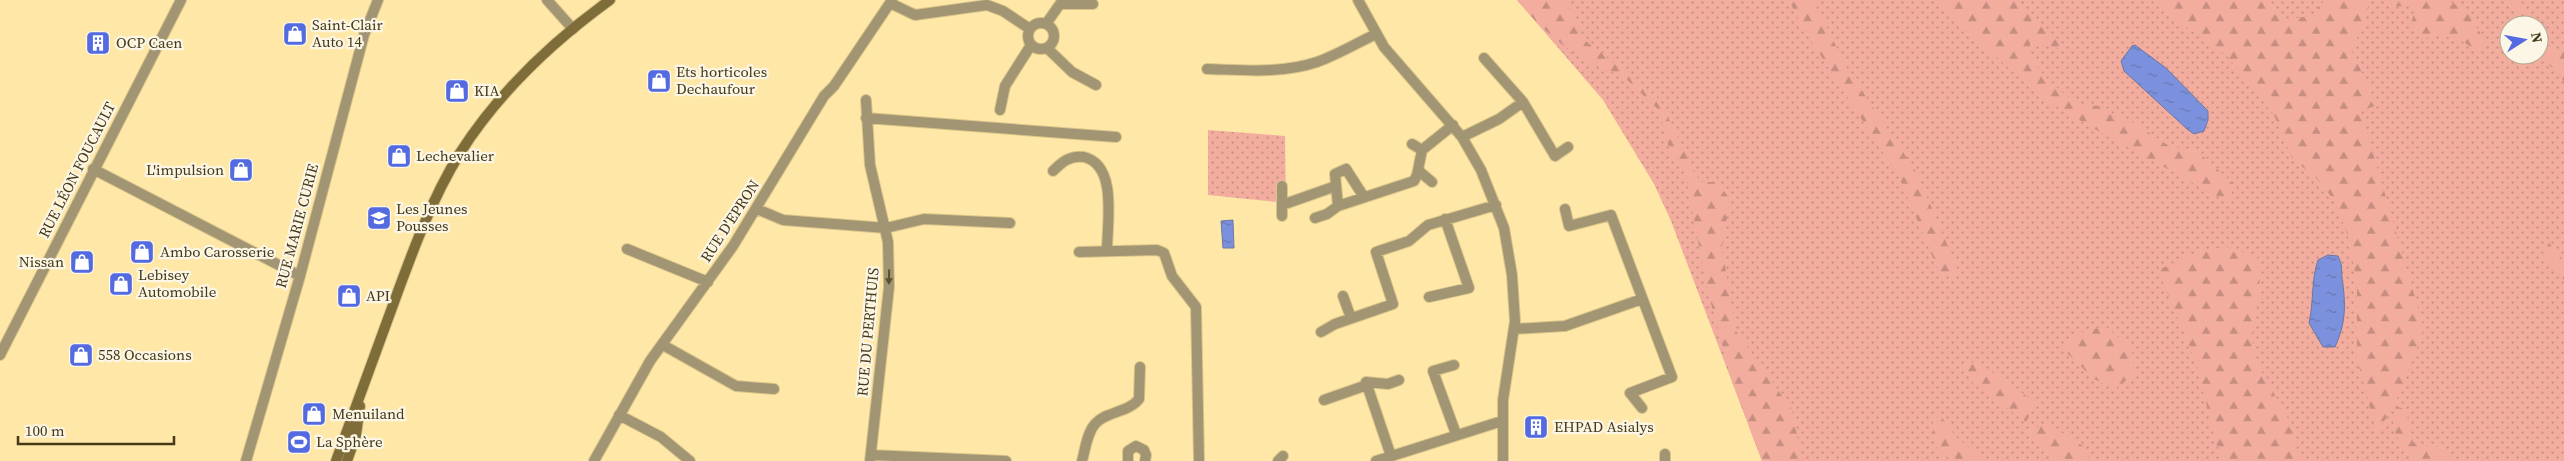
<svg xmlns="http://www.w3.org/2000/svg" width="2564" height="461" viewBox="0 0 2564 461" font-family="'Source Serif 4',serif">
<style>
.grass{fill:url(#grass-dots);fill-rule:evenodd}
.forest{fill:url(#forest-firs)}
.water{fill:url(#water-ripples);stroke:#6c77a1}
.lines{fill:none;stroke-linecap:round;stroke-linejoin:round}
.street-casing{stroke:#dac58a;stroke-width:12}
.secondary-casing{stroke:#dac58a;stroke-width:12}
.street{stroke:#a19574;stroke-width:10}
.secondary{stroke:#7e6c39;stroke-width:10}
.oneway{fill:#5c502e}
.labels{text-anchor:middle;stroke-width:4.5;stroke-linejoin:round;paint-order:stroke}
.poi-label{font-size:15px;fill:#453916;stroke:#fcf6e7;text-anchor:start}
.street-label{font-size:15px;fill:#453916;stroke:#fcf6e7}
</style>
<defs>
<pattern id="grass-dots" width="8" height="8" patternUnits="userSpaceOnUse" patternTransform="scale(1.25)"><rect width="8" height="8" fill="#f2ad9f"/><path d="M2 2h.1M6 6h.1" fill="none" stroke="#c68e81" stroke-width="1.8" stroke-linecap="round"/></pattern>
<pattern id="forest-firs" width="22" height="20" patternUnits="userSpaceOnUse" patternTransform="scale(1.25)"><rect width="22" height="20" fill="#f2ad9f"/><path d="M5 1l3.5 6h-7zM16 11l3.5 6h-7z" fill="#c68e81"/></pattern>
<pattern id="water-ripples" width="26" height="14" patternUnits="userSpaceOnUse" patternTransform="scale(1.25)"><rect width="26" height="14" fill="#7c91dd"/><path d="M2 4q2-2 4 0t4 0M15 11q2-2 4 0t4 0" fill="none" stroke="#6777b2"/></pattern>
</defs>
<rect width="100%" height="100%" fill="#ffe8a7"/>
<path class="grass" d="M1517,0H2564V461H1762L1671,221L1654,184L1603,100ZM2509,25H2539V55H2509Z
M1208,130L1285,136L1286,203L1208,195Z"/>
<path class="forest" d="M1517,0H1562L1574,12L1582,38L1659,99L1700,182H1717L1730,199L1722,247L1736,331L1792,410L1802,461H1762L1733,384L1707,289L1684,165L1670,152L1659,110L1624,77L1593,64L1564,46L1539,25Z
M1789,0H1813L1848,70L1917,173L1960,275L1941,277L1900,179L1801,25Z
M1933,0H2016L2066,49L2030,44L2031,57L2044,76L2077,105L2104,106L2110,112L2136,124L2169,146L2197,151L2235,185L2228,202L2091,127L2041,97Z
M2161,0H2274L2271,3L2285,19L2311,16L2325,0H2370L2364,25L2351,49L2377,105L2361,111L2424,329L2401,391L2377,434L2357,359V283L2348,236L2334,200L2317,179L2292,158L2274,115L2227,56L2157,6Z
M2390,0H2448L2470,13L2484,41L2480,53C2460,38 2450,33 2425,38L2411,26L2415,7L2393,6Z
M2510,0H2520L2534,25H2523Z
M2539,33L2549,46L2561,52L2564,48V82L2558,72L2538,57Z
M2549,243L2564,261V280L2543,253Z
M2227,247L2258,257L2260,290L2252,334L2254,358L2292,426L2300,461H2223L2215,440L2196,362L2158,270L2200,251Z
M2105,326L2132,349L2134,374L2115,389L2094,379L2063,349L2073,335Z
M1976,361L2035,402L2026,422L1973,383L1963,367Z
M2396,406L2406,410L2413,442L2424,447H2439L2452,461H2413C2400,435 2388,438 2396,406Z
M1940,415L1956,437L1985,461C1948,461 1932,461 1933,420Z
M2047,423L2086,448L2089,461H2057L2029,431Z"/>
<path class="water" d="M2135,45L2166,68L2208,111V120L2204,131L2194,134L2187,129L2124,71L2121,61L2132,46Z
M1233,220L1234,248H1223L1221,221Z
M2328,255L2338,256C2343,266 2341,269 2342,278C2346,304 2346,323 2335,347H2323L2309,323C2314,302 2311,280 2318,260Z"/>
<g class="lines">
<defs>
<path id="street" d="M547,0L573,29
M1358,0L1384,47L1462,137L1481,170L1504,228L1512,275L1515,321L1503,400V461
M890,3L915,15L987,5L1003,11L1030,29
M1028 36a13 13 0 1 1 26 0a13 13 0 1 1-26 0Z
M1046,24L1060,4H1093
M1047,48L1072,72L1096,85
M1484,58L1523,102L1555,156L1568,147
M1207,69C1244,70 1281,74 1317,62C1337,55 1357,43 1376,34
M866,100L870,165L888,242L889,287L870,461
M1000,110L1005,86L1031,45
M866,118L1116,137
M1462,137L1499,119L1523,102
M1412,144L1422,150
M93,169L300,276
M1053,171C1062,162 1070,155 1084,157C1118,165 1107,224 1107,251
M1419,171L1432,182
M1282,186V205L1336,186
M1364,197L1346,169L1335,174L1338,206L1414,181L1417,175L1422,150L1453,125
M757,209L783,220L886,228L924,219L1010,223
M1565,209L1569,226L1611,215L1672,377L1630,393L1642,408
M1282,216V205
M1315,218L1327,214L1338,206
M627,249L708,282
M1079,252L1157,250L1164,253L1172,276L1196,307L1199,461
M1343,296L1351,318
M1429,297L1469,288L1445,219
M1514,329L1565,326L1642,299
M1321,332L1335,324L1393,304L1376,252L1409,241L1428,225L1496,205
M663,345L736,386L774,389
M0,355L181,0
M1454,365L1433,371L1456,434
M1324,400L1367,385
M619,415L661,437L690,461
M871,455L1006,461
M1391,456L1366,382L1388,384L1399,380
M246,461L300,276L364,35L378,0
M594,461L650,361L733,246L824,96L834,86L892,0
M1082,461C1085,450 1087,433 1095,424C1106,411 1128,413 1139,399L1140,367
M1128,461V451L1136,446L1144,450L1146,455L1145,461
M1278,461L1283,456
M1376,461L1502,421
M1665,461V454"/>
<path id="secondary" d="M336,461C355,409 374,357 393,305C412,253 431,200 460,153C499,92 552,42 610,0
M347,461L356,435L360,406"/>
</defs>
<use href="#street" class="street-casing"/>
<use href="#secondary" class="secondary-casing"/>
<use href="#street" class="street"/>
<use href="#secondary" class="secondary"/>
</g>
<defs><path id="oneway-solid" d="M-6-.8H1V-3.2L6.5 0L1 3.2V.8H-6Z" transform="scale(1.25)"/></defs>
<use class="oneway" href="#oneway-solid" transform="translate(889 277) rotate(91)"/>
<defs>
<symbol id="shop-square" viewBox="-11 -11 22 22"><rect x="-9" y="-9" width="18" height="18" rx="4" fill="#536ae0" stroke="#fcf6e7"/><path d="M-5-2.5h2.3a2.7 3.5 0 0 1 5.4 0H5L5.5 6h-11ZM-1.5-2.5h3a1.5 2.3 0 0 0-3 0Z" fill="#fff"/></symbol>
<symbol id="building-square" viewBox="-11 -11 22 22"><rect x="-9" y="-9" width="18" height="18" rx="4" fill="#536ae0" stroke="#fcf6e7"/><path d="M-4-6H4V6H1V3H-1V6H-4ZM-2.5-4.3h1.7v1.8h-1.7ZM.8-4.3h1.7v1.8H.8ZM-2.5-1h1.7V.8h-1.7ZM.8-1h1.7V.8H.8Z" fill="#fff"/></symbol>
<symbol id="school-square" viewBox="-11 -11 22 22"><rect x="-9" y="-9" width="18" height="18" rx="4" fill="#536ae0" stroke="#fcf6e7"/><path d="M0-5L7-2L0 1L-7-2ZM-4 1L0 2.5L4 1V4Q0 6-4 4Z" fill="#fff"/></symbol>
<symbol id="stadium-square" viewBox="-11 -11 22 22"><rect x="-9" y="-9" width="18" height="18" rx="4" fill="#536ae0" stroke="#fcf6e7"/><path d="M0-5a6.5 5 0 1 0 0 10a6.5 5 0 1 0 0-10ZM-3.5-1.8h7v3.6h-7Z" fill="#fff"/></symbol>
</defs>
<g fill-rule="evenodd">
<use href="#shop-square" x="281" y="20" width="28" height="28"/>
<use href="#building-square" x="84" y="29" width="28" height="28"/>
<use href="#shop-square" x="645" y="67" width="28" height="28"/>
<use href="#shop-square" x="443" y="77" width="28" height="28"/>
<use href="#shop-square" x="385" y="142" width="28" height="28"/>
<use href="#shop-square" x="227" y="156" width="28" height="28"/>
<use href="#school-square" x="365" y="204" width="28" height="28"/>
<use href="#shop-square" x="128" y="238" width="28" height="28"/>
<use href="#shop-square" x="68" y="248" width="28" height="28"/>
<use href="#shop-square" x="107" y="270" width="28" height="28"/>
<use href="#shop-square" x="335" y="282" width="28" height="28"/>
<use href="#shop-square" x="67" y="341" width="28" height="28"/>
<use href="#shop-square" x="300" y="400" width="28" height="28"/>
<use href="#building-square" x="1522" y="413" width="28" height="28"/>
<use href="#stadium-square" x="285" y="428" width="28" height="28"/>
</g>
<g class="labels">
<g class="poi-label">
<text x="312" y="30">Saint-Clair<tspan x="312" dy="17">Auto 14</tspan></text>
<text x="116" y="48">OCP Caen</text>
<text x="676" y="77">Ets horticoles<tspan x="676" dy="17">Dechaufour</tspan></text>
<text x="474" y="96">KIA</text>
<text x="416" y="161">Lechevalier</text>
<text x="224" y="175" text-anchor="end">L'impulsion</text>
<text x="396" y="214">Les Jeunes<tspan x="396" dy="17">Pousses</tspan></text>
<text x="160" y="257">Ambo Carosserie</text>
<text x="64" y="267" text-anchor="end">Nissan</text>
<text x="138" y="280">Lebisey<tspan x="138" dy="17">Automobile</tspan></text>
<text x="366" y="301">API</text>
<text x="98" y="360">558 Occasions</text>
<text x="332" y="419">Menuiland</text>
<text x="1554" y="432">EHPAD Asialys</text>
<text x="316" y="447">La Sphère</text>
</g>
<g class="street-label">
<text transform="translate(77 170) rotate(-63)" y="5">RUE LÉON FOUCAULT</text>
<text transform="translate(730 221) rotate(-57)" y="5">RUE D'EPRON</text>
<text transform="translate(297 226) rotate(-75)" y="5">RUE MARIE CURIE</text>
<text transform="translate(868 332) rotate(-85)" y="5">RUE DU PERTHUIS</text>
</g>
</g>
<g transform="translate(2524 40) rotate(79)"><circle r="24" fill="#fcf6e7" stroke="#b3aa93"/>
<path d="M0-4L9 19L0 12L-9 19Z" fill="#536ae0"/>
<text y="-8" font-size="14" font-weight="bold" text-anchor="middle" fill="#453916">N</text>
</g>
<path d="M18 436v8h156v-8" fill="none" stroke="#453916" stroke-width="2.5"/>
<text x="25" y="436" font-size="15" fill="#453916" stroke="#fcf6e7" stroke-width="4" paint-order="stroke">100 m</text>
</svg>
